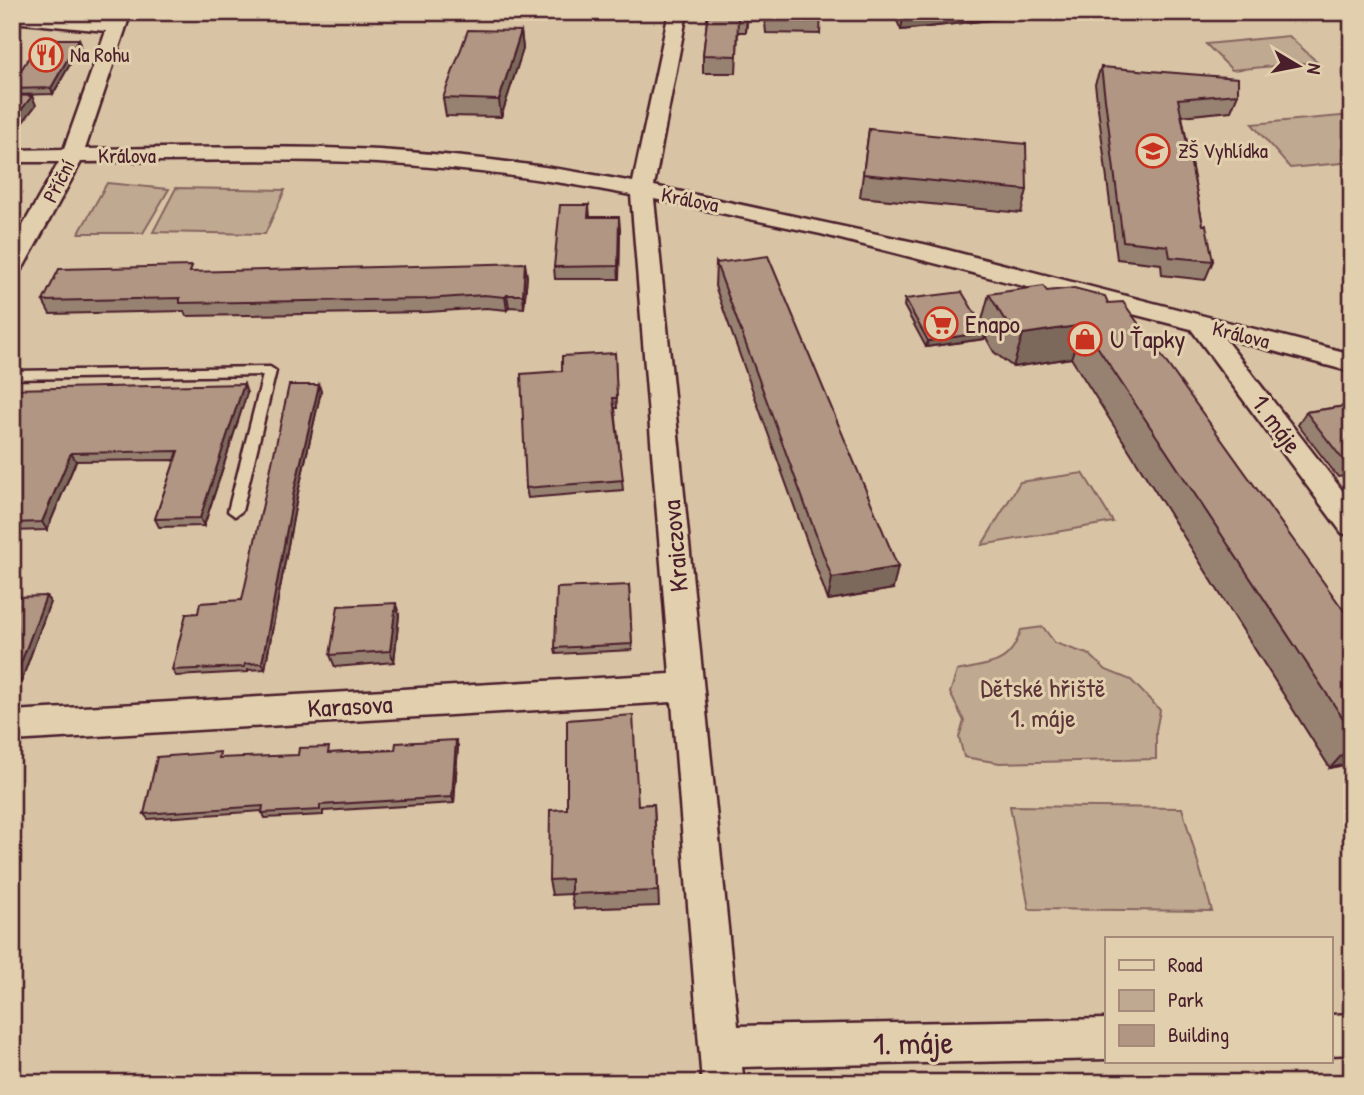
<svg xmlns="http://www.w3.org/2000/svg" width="1364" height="1095" viewBox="0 0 1364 1095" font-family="'Patrick Hand',sans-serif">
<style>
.green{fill:#c0a991;stroke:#85645e;stroke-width:2}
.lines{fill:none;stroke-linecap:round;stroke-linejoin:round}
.lane-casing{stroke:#4a1f2b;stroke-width:5}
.street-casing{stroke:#4a1f2b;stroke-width:5}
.lane{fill:#e1cfad;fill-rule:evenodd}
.street{fill:#e1cfad;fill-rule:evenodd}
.wall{fill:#978171;stroke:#4a1f2b;stroke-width:2}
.shaded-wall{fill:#7b695c;stroke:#4a1f2b;stroke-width:2}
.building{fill:#b09683;stroke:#4a1f2b;stroke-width:2}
.labels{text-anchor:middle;stroke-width:6;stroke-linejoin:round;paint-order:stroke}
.far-poi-label{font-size:21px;fill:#4a1f2b;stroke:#e1cfad;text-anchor:start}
.far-street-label{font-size:21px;fill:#4a1f2b;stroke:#e1cfad}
.poi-label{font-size:26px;fill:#4a1f2b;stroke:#e1cfad;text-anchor:start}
.street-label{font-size:26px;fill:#4a1f2b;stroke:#e1cfad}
.park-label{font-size:26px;fill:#5c343a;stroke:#e1cfad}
.near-street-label{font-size:32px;fill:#4a1f2b;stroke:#e1cfad}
</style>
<rect width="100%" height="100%" fill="#d8c4a5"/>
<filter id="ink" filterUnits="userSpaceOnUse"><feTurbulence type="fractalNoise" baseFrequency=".0143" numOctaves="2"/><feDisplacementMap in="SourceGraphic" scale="14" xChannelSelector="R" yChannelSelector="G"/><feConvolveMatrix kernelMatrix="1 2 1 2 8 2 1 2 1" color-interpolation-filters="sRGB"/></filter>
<g filter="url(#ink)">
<path class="green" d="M1289,36L1317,62L1232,70L1206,44Z
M1352,115V162L1290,168L1252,124Z
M107,183L169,189L143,233H79Z
M176,188L285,190L265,234L153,232Z
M1083,473L1113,522L982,545L1020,482Z
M1043,627L1055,643L1090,655L1106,670L1131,680L1160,710L1156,731V759L1000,763L964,757L959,737L964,721L950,693L957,671C991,663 1010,666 1021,630Z
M1010,806L1182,808L1212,911L1029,909Z"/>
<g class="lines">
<defs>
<path id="lane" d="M270,367L276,371L242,511L235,516L228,511L263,375L12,379V371Z"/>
<path id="street" d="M12,12L110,20L113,12H131L85,149C183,148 281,145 379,150C464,155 549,166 633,182L669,12H687L654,186L928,245L1352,354V372L1224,338L1352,503V536L1342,533L1191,329L821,234L654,199L738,1026L1107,1019V1059L742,1067L744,1083H702L672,702L12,741V711L670,674L631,195C548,179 463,168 378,163C279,158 180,161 81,162L24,266L20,271L12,273V245L59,162H12V150L64,149L106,31L12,22Z
M1352,1014V1054L1331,1055V1015Z"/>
</defs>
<use href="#lane" class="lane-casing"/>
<use href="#street" class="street-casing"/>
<use href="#lane" class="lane"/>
<use href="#street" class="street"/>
</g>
<path class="wall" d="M708,12H748L746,32H738L736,73H703V55Z
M764,12H821L820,34L766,33Z
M893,12H999L998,19L901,30Z
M521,31L523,49L501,117L446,116L443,98Z
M79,39L81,45L53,94L13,95L12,85Z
M1101,67L1238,94L1231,111L1182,116L1203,225L1213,261L1205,280L1162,275L1161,264L1117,259L1095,84Z
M869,129L1027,190L1021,213L860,197Z
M589,205L590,217L620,229L619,279H555L554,267Z
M716,263L893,589L828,600L715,286Z
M194,272L527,276L524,308L509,307L507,310L486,308L428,312L186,316L184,311L50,314L43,301Z
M1047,291L1108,303L1352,622V763L1330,768L1071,358L1013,367L994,352L985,336L984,339L926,347L904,306L905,299L981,324L989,294Z
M615,353L617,408H615L623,490L528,498L526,488L562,371Z
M12,389L247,393L204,526L159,527L155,519L175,460L76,461L47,530L12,531Z
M321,391L297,497L265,669L248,670V672L176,676L172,670L198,613L242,600Z
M1352,405V475L1338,477L1298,425L1306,412Z
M629,585L632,650L556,654L555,648Z
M46,596L50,602L21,682H12V602Z
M399,615L394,662L335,667L330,655Z
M458,746L454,803L323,811V815L265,818L262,811L148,819L144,814L332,753Z
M654,804L659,906L574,909L571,894L552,895L549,880L638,805Z"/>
<path class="shaded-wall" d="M747,12H748L746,32Z
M904,12H999L998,19L901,30Z
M521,31L523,49L501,117L499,100Z
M79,39L81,45L53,94L51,88Z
M32,96L36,105L12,136V122Z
M619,217L620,229L619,279L618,266Z
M525,263L527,276L524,308L523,295Z
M507,295L509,307L507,310L505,297Z
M1083,325L1071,358L1013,367L1023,334Z
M986,332L984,339L926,347L928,341Z
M244,384L247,393L204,526L200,518Z
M319,385L321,391L297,497L265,669L262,663L294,491Z
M71,453L76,461L47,530L42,522Z
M898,567L893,589L828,600L832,578Z
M46,596L50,602L21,682L16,676Z
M396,603L399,615L394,662L390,651Z
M456,740L458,746L454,803L452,797Z
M1352,744V763L1330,768Z"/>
<path class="building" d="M708,12H747L746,15H738L737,56L703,55Z
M767,12H821L822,18L767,17Z
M468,30L521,31L499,100L443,98Z
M40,39H79L51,88L12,89V85Z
M1101,67L1238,78V94L1178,99L1203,225H1206L1213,261L1170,257L1168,246L1123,241Z
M12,95L32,96L12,122Z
M869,129L1026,144L1027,190L863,174Z
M560,205H589L588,217H619L618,266L554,267Z
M768,256L898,567L832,578L716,263Z
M525,263L523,295H507L505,297L484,295L426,299L180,303V298L43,301L59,269L192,266L190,272Z
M1043,286L1047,291L1074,288L1105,296L1108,303L1123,302L1352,622V732L1083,325L1023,334L1004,319L989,294Z
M962,292L986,332L928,341L905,299Z
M615,353L617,398H613L623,480L526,488L521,374L562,371V356Z
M244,384L200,518L155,519L178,451L71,453L42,522L12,523V389Z
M289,385H319L294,491L262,663L245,664L244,667L172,670L186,614L198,613L200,603L242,600Z
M1352,405V464L1347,465L1306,412Z
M629,585L632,644L555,648L557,588Z
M46,596L16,676H12V602L14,597Z
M396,603L390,651L330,655L338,606Z
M633,715L638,805L654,804L658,891L571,894V879L549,880L550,810L567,809V720Z
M456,740L452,797L320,805V810L262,813L263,806L144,814L157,757L220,752L219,758L298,755L299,748L329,747L328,753L395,750L396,743Z"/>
</g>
<defs>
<symbol id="restaurant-ring" viewBox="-11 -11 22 22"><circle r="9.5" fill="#e1cfad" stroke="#c8321e" stroke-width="1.5"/><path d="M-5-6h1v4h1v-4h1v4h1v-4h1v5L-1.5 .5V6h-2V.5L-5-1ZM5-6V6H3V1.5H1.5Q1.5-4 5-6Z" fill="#c8321e"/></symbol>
<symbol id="school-ring" viewBox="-11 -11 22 22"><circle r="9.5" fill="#e1cfad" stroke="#c8321e" stroke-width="1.5"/><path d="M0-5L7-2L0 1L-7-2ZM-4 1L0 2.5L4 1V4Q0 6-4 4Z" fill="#c8321e"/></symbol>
<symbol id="supermarket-ring" viewBox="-11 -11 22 22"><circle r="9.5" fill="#e1cfad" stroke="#c8321e" stroke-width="1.5"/><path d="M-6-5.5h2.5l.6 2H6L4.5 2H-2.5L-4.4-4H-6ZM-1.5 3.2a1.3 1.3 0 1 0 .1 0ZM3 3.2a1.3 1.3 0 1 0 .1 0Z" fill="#c8321e"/></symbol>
<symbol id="shop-ring" viewBox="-11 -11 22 22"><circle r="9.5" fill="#e1cfad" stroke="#c8321e" stroke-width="1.5"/><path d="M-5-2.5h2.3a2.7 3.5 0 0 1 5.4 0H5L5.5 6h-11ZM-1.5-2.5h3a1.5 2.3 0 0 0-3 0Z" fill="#c8321e"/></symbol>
</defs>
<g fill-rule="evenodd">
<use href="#restaurant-ring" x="27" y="36" width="38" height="38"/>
<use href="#school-ring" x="1134" y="132" width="38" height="38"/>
<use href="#supermarket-ring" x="922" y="305" width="38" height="38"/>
<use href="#shop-ring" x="1066" y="320" width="38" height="38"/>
</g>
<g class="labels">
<g class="far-poi-label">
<text x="70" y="62">Na Rohu</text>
<text x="1178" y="158">ZŠ Vyhlídka</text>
</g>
<g class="far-street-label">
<text x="127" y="163">Králova</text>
<text transform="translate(59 181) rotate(-63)" y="7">Příční</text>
<text transform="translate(690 200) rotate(11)" y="7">Králova</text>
<text transform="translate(1241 335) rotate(14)" y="7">Králova</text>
</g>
<g class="poi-label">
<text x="965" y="333">Enapo</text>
<text x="1110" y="348">U Ťapky</text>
</g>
<g class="street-label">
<text transform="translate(1277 424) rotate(54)" y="9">1. máje</text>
<text transform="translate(675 546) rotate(-95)" y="9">Kraiczova</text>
<text transform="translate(350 706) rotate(-3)" y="9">Karasova</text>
</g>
<g class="park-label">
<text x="1043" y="697">Dětské hřiště<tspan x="1043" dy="30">1. máje</tspan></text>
</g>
<g class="near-street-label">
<text transform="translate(913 1043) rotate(-1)" y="11">1. máje</text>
</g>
</g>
<rect width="1364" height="1095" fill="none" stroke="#e1cfad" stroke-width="42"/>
<rect x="21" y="21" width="1322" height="1053" fill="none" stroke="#4a1f2b" stroke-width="2.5" filter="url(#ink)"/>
<rect x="1105" y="937" width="228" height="126" fill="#e1cfad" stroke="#a58979" stroke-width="2"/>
<rect x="1119" y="960" width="35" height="10" fill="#e1cfad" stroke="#a58979" stroke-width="2"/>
<text x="1168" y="972" font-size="21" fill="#4a1f2b">Road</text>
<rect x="1119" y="990" width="35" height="21" fill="#c0a991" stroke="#a58979" stroke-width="2"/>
<text x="1168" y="1007" font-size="21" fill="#4a1f2b">Park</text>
<rect x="1119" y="1025" width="35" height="21" fill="#b09683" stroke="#a58979" stroke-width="2"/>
<text x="1168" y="1042" font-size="21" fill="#4a1f2b">Building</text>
<g transform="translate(1298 66) rotate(100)" stroke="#e1cfad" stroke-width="5" paint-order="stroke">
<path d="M0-5L12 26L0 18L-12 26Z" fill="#4a1f2b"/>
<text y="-10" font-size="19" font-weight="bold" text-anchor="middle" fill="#4a1f2b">N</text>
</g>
</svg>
